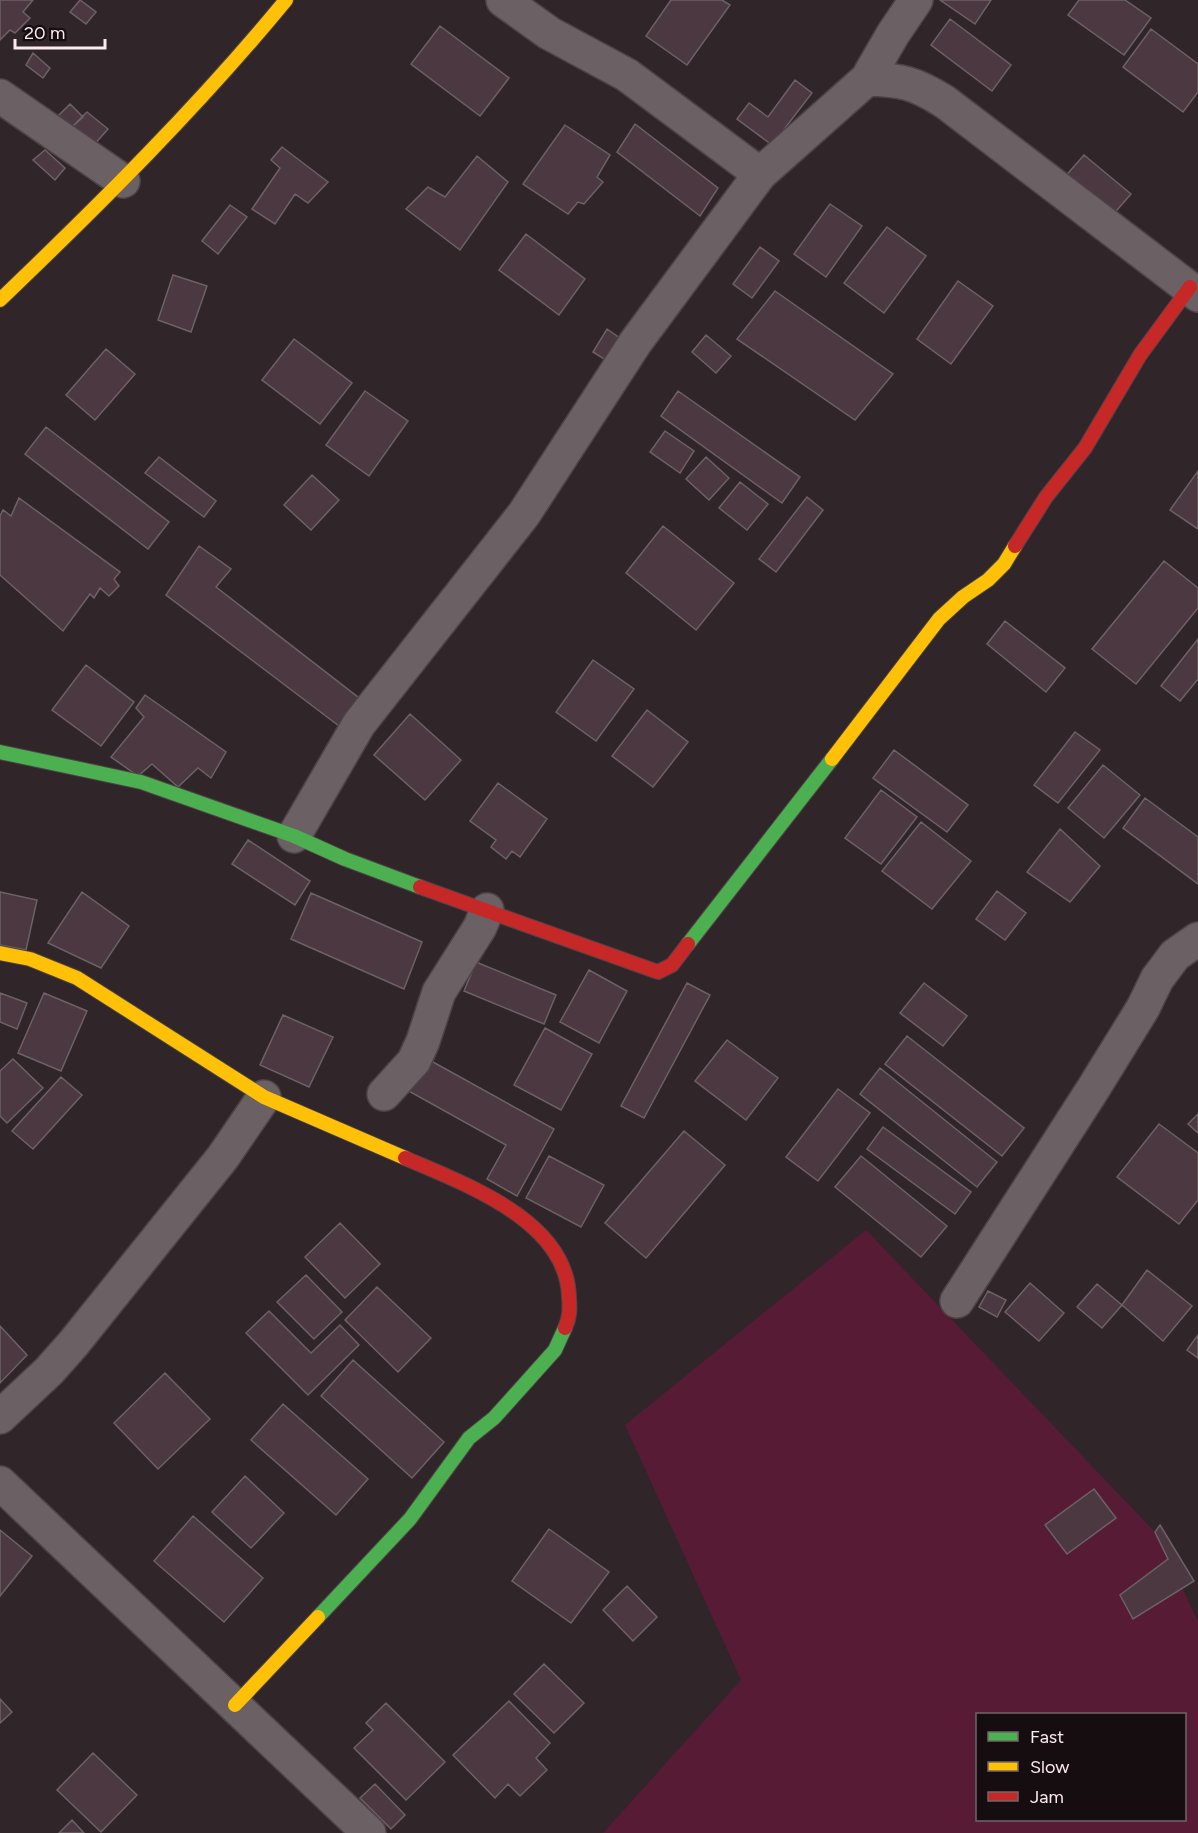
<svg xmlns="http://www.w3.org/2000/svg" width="1198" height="1833" viewBox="0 0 1198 1833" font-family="Figtree,sans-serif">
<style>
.green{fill:#571b36;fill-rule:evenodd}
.building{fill:#4b3840;stroke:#6c6266;stroke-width:1.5}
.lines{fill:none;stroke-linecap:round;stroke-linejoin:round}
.street-casing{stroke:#4d4346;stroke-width:36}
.fast-casing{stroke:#4d4346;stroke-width:16}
.slow-casing{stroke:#4d4346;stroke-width:16}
.jam-casing{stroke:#4d4346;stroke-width:16}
.street{stroke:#6b6064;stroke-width:33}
.fast{stroke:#4caf50;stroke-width:14}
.slow{stroke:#ffc107;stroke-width:14}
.jam{stroke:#c62828;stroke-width:14}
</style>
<rect width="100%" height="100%" fill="#302529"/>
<path class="green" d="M866,1230L1155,1532L1198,1621V1833H603L741,1680L625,1425ZM978,1714H1184V1820H978Z"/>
<path class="building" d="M0,0H33L23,12L30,18L15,33L10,30L0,40Z
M80,0L96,12L86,24L70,12Z
M671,0H722L730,5L687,65L646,36Z
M940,0H991L975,24Z
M1079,0H1125L1151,18L1124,55L1068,15Z
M950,19L1011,65L992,91L931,45Z
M440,26L509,78L480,116L411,64Z
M1151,29L1198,64V92L1183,112L1123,67Z
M33,53L50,68L43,78L26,65Z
M795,80L812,93L772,145L737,119L749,103L768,117Z
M70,104L83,117L70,129L55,119Z
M87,112L108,129L92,147L70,129Z
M635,124L718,188L700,216L617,152Z
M565,125L610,155L597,177L603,182L584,204L578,202L568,214L523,184Z
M282,147L328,182L308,203L295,194L275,224L252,209L280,168L271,160Z
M45,150L65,168L55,180L33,160Z
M1084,155L1131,194L1110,218L1063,179Z
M477,156L508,182L460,250L406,209L428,187L445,197Z
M830,204L862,226L826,277L794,254Z
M230,205L247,217L218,254L202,241Z
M887,227L926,256L884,313L844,283Z
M526,234L585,279L559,315L499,270Z
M760,247L779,261L752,298L733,284Z
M173,275L207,286L191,332L158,320Z
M958,281L993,306L951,364L917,339Z
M775,291L893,374L855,420L737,339Z
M607,329L627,343L615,366L593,352Z
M706,335L731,356L716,373L692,352Z
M294,339L352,383L320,424L262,380Z
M106,349L135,374L95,420L66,395Z
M365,391L408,421L369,476L326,445Z
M678,391L800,477L782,503L661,416Z
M46,427L169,522L148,549L25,454Z
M665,431L694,451L680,473L650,452Z
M159,457L216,501L204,517L145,473Z
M706,457L729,478L709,500L686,479Z
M1198,471V529L1170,510Z
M312,475L339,500L311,530L284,505Z
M740,482L768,504L747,530L719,508Z
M807,497L823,510L776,572L759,559Z
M19,498L120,572L114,579L119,586L109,596L100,588L94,598L90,594L63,631L0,575V516L3,510L11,516Z
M663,526L734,583L696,630L626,573Z
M199,546L231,569L216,587L363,701L343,729L166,595Z
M1164,561L1198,588V608L1136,684L1092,649Z
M1005,621L1065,668L1046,692L987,644Z
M1198,639V679L1180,701L1161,686Z
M593,660L634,689L596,741L556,712Z
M86,665L134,702L101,746L52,710Z
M145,695L226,752L211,778L198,768L178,787L152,764L138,776L111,757L144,717L136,708Z
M647,710L688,742L653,787L612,756Z
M410,714L461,760L425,800L374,755Z
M1075,732L1100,750L1058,803L1034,785Z
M894,750L968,805L947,832L873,778Z
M1103,765L1140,795L1104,838L1068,808Z
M498,783L547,819L520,857L512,851L506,859L491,847L496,840L470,821Z
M881,790L917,817L881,864L845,838Z
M1145,798L1198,837V884L1123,828Z
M921,822L971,861L932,909L882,871Z
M1060,829L1100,866L1070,902L1027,872Z
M248,840L310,881L295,905L232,864Z
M997,891L1026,913L1005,940L976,919Z
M0,892L37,900L26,950L0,945Z
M82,892L129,926L101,968L48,943Z
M311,893L422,942L404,989L291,939Z
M476,962L556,995L544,1024L464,991Z
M589,970L627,991L599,1043L560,1022Z
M687,983L710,995L644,1118L621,1106Z
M924,983L967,1016L943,1046L900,1013Z
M0,993L27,1003L17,1029L0,1022Z
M44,993L87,1011L61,1071L18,1053Z
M283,1015L333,1037L309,1087L260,1065Z
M545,1028L592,1054L561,1110L514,1085Z
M907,1036L1024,1128L1002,1156L885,1064Z
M727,1040L778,1078L746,1120L695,1081Z
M424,1057L554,1129L517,1196L487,1179L506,1145L405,1089Z
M13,1059L43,1088L7,1123L0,1116V1071Z
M880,1068L997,1162L977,1187L860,1094Z
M61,1077L82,1095L33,1149L12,1131Z
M838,1089L870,1113L818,1181L786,1157Z
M1198,1114V1133L1188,1124Z
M1159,1124L1198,1153V1200L1179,1224L1117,1177Z
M883,1127L971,1192L955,1214L867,1149Z
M684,1131L725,1165L646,1258L605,1223Z
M549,1156L604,1185L581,1227L526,1198Z
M861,1156L947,1226L921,1257L835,1187Z
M340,1223L380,1264L345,1298L305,1257Z
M1147,1270L1192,1306L1163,1341L1122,1305Z
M306,1275L342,1312L314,1339L277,1302Z
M1030,1283L1064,1313L1039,1341L1005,1312Z
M1097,1284L1122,1305L1102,1328L1077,1307Z
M377,1287L431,1338L398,1372L345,1320Z
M988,1291L1006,1300L997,1317L979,1307Z
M269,1311L311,1353L340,1325L359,1345L308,1395L246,1333Z
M0,1326L27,1355L0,1383Z
M1198,1335V1358L1187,1350Z
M353,1360L444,1442L412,1478L321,1396Z
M165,1373L210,1419L158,1469L114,1423Z
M283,1404L368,1479L336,1515L251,1440Z
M245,1476L284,1513L251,1548L212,1512Z
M1094,1489L1116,1518L1067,1554L1045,1525Z
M193,1516L263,1578L224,1622L154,1561Z
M1160,1525L1194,1581L1133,1619L1120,1595L1168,1559L1155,1532Z
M549,1529L609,1572L571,1623L512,1581Z
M0,1530L32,1556L0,1596Z
M627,1586L657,1617L633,1641L603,1610Z
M544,1664L584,1703L554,1733L514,1694Z
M0,1699L12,1712L0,1723Z
M509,1701L550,1743L536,1758L547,1770L520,1796L508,1784L495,1798L453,1755Z
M386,1703L445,1762L406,1800L354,1748L373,1730L366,1723Z
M93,1753L137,1795L101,1832L57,1790Z
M375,1784L405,1815L391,1829L360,1798Z
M72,1820L84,1833H59Z"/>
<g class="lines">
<defs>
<path id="street" d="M503,0L549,33L627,75L760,174
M867,79C902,80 915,83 945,102L1198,295
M0,96L123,181
M294,836L359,724L524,514L635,343L760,174L867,79L893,34L916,0
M384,1094L414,1061L423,1041L439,992L480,927L487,910
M957,1301L1093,1089L1143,1008L1157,979L1175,955L1198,939
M0,1417L49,1371L73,1344L223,1157L264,1097
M0,1483L369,1833"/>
<path id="fast" d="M0,752L141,782L294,836L345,859L420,887
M688,944L832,759
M318,1617L410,1519L469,1438L494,1418L555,1350L565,1328"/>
<path id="slow" d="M0,300C100,204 198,107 286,0
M832,759L939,619L963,597L988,580L1004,564L1015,546
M0,953L30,959L77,978L264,1097L405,1158
M235,1705L318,1617"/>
<path id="jam" d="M1015,546L1046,497L1085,448L1140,355L1190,287
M420,887L658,972L672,965L688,944
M405,1158C464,1184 567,1220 569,1297C570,1309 570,1317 565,1328"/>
</defs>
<use href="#street" class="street-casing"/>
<use href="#fast" class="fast-casing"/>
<use href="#slow" class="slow-casing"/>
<use href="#jam" class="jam-casing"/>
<use href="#street" class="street"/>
<use href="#fast" class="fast"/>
<use href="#slow" class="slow"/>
<use href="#jam" class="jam"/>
</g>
<rect x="976" y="1713" width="210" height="108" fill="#160d10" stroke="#72666a" stroke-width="1.5"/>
<rect x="988" y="1732" width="30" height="9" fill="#4caf50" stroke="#72666a" stroke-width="1.5"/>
<text x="1030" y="1743" font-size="18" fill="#fbebf0">Fast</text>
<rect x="988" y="1762" width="30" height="9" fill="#ffc107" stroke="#72666a" stroke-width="1.5"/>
<text x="1030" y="1773" font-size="18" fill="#fbebf0">Slow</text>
<rect x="988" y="1792" width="30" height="9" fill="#c62828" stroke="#72666a" stroke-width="1.5"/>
<text x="1030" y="1803" font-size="18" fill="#fbebf0">Jam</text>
<path d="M15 39v9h90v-9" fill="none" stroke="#fbebf0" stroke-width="3"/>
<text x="24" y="39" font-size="18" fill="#fbebf0" stroke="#160d10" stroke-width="4.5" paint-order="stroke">20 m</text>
</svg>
